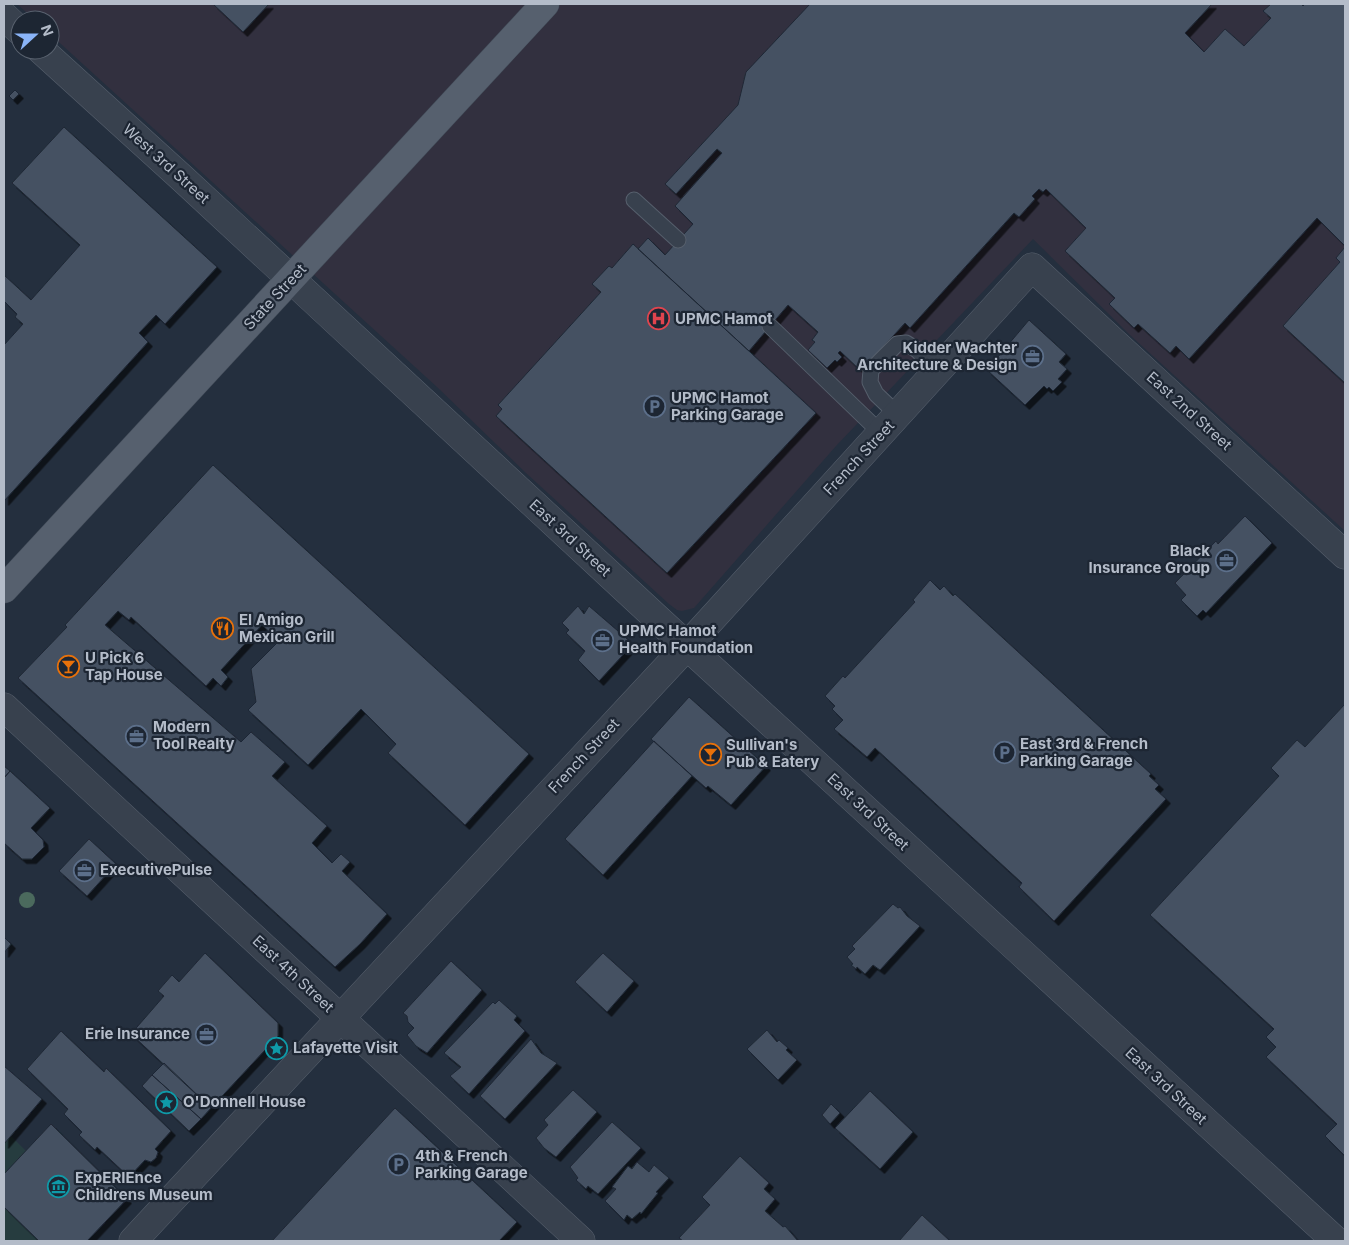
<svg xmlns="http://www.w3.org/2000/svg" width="1349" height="1245" viewBox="0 0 1349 1245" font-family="Inter,sans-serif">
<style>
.medical{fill:#32303f}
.green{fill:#263c3f}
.building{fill:#455162;stroke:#1f2835;filter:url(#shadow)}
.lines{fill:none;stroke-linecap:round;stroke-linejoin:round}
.lane-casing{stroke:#565f6c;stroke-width:17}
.street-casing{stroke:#565f6c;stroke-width:29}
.primary-casing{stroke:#414a57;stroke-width:29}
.lane{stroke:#38414e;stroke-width:15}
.street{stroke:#38414e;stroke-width:28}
.primary{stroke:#56606e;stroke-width:28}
.tree{fill:#4b6a5d}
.labels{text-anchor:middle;stroke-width:4.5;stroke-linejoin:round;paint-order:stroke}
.street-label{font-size:15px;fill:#b4bcc9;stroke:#1d2633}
.poi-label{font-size:15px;font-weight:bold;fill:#b4bcc9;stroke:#1d2633;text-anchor:start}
</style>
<defs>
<filter id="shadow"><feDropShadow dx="4.5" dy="4.5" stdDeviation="0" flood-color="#0009"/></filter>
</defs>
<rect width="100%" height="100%" fill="#242f3e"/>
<path class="medical" d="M17,4H1345V531L1130,335L1033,239L836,446L694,608L682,611L677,610L669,604L526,473L437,387L50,34V20H35Z"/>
<path class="green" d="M10,1135L26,1151L4,1174V1144Z
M4,1207L39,1241H4Z"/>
<path class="building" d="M213,4H269L243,32Z
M810,4H1212L1185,33L1204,52L1225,29L1244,46L1271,18L1263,11L1271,4H1301L1303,6L1305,4H1345V246L1317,218L1189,359L1176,346L1170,353L1138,324L1134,328L1109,304L1115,298L1065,251L1086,228L1046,189L1043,192L1039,189L1032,196L1035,199L1019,217L1014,213L910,328L905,323L861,371L840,351L838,353L842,357L837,362L835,360L827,368L808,350L815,342L812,340L818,332L788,305L749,351L638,249L648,238L665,255L693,224L675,206L722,153L717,149L676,194L665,184L738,105L746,72Z
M15,90L19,94L13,100L9,96Z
M64,127L217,267L165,324L156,315L139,333L148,342L4,501V345L23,324L15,317L17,314L4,301V275L31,300L80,245L12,183Z
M633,244L816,413L667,573L496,416L502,409L498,405L601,292L592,284L609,266L612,268Z
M1345,247V383L1283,326L1340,262L1336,258Z
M1029,320L1066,354L1059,362L1067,369L1058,379L1062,382L1053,391L1049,387L1047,389L1044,386L1025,405L987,370Z
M213,465L529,754L465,825L388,753L396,744L361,709L308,765L248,710L256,702L251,669L279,641L262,625L221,670L228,677L221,686L213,678L206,686L131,617L129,620L118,611L105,625L241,742L251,732L285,762L272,776L327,826L312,843L332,863L341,854L350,862L342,871L387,914L360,944L335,967L18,678L67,627L65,625Z
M1245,516L1272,543L1206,613L1203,610L1197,616L1181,600L1186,595L1175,583L1216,541L1218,544Z
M930,580L940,590L944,586L953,596L955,594L1151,774L1149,776L1159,785L1155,789L1166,799L1054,921L1019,887L1022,883L875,748L867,757L834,729L843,720L832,709L835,706L825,696L843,676L845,678L915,602L913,600Z
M578,606L584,614L589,606L633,644L599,681L578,660L585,651L566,633L569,630L562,623Z
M689,697L766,766L731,805L708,786L706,788L651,739Z
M1345,704V1156L1325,1136L1337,1124L1266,1057L1276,1047L1266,1037L1274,1029L1150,915L1279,776L1271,768L1297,740L1305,747Z
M654,741L692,776L603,875L565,839Z
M4,766L10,771L4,778Z
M10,771L50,808L31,828L43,840L44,847L32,859H22L4,843V778Z
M89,839L116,864L87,896L59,871Z
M893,904L898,908L900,907L907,916L920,926L880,970L873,965L865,974L857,967L856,969L851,965L853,964L847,957L855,949L852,946Z
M4,937L11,944L4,953Z
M205,953L278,1023V1036L211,1108L131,1034L164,996L158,991L172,975L179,982Z
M603,953L634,981L607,1012L575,982Z
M451,961L482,990L427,1053L416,1046L407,1035L414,1028L408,1022L407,1016L403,1013Z
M499,1000L517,1016L514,1020L525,1031L469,1094L450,1076L461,1067L444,1053L493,1002L495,1004Z
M767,1030L777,1042L779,1040L788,1048L786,1050L797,1060L778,1080L747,1049Z
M61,1031L104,1072L106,1068L171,1131L155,1149L158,1152L156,1158L151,1162L145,1160L129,1177L97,1147L95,1150L79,1135L82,1132L64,1114L68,1109L27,1069Z
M531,1039L541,1053L557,1063L505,1119L480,1096Z
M164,1063L211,1108L201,1119L152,1075Z
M4,1066L42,1099L4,1144Z
M152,1075L201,1119L189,1131L142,1086Z
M573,1090L597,1112L556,1157L544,1148L536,1138L548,1125L544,1120Z
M870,1091L913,1132L880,1169L835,1128Z
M831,1104L840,1113L830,1124L822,1115Z
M395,1108L517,1222L499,1241H272Z
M612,1122L641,1148L598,1194L588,1186L586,1189L576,1180L578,1178L570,1167Z
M51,1124L127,1199L87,1241H39L4,1207V1174Z
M740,1156L769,1183L764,1189L775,1199L765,1211L783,1227L785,1226L798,1241H683L679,1238L710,1205L702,1197Z
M637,1162L649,1172L654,1165L669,1178L656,1192L658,1193L641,1214L640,1212L632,1219L627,1215L624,1220L605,1201L616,1189L612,1187L628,1166L632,1169Z
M922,1215L950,1241H899Z"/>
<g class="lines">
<defs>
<path id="lane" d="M634,200L678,240
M770,326L881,433
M898,415L876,394L870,382L871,370L897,344L906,343L917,350L937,370"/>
<path id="street" d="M4,16L20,31
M41,50L183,179L662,623L1336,1241
M4,707L581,1241
M133,1241L687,646L1032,267L1345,555"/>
<path id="primary" d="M4,589L545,4"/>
</defs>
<use href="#lane" class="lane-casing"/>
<use href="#street" class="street-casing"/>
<use href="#primary" class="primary-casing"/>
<use href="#lane" class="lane"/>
<use href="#street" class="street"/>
<use href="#primary" class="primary"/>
</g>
<circle class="tree" cx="27" cy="900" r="8"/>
<defs>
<symbol id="hospital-ring" viewBox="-11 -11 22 22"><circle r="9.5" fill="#1d2633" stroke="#e0444e" stroke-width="1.5"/><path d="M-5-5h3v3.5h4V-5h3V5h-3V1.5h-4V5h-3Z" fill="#e0444e"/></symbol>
<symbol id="office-ring" viewBox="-11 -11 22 22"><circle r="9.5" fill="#1d2633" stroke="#5c6f8a" stroke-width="1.5"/><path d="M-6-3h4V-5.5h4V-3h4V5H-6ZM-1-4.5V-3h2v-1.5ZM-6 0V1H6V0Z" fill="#5c6f8a"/></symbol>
<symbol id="parking-ring" viewBox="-11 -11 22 22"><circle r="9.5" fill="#1d2633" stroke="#5c6f8a" stroke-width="1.5"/><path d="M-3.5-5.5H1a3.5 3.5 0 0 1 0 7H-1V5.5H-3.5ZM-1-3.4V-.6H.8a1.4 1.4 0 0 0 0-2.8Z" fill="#5c6f8a"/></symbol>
<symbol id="restaurant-ring" viewBox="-11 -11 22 22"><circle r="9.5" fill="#1d2633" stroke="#e8710a" stroke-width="1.5"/><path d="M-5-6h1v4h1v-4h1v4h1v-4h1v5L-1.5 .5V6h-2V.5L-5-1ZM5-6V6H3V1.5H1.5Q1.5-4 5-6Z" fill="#e8710a"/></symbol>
<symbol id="bar-ring" viewBox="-11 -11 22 22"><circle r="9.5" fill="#1d2633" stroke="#e8710a" stroke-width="1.5"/><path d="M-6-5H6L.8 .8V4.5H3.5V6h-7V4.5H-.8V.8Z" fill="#e8710a"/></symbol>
<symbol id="sight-ring" viewBox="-11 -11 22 22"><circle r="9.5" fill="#1d2633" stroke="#0f9aa8" stroke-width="1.5"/><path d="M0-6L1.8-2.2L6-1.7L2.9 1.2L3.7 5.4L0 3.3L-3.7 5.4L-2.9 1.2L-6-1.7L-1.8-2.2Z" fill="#0f9aa8"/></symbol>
<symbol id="museum-ring" viewBox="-11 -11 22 22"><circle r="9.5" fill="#1d2633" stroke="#0f9aa8" stroke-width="1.5"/><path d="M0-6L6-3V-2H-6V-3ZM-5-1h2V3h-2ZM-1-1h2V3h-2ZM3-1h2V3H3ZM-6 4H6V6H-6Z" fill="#0f9aa8"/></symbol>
</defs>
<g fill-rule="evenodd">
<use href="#hospital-ring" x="646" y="306" width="25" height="25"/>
<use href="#office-ring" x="1020" y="344" width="25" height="25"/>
<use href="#parking-ring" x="642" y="394" width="25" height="25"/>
<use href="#office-ring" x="1214" y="548" width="25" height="25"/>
<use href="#restaurant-ring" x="210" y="616" width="25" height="25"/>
<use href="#office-ring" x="590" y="628" width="25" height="25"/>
<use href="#bar-ring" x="56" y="654" width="25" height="25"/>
<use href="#office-ring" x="124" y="724" width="25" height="25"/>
<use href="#parking-ring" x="992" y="740" width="25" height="25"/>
<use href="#bar-ring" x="698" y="742" width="25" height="25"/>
<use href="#office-ring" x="72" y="858" width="25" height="25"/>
<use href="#office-ring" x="194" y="1022" width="25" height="25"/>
<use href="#sight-ring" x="264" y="1036" width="25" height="25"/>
<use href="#sight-ring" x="154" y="1090" width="25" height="25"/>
<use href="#parking-ring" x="386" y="1152" width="25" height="25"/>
<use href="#museum-ring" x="46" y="1174" width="25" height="25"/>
</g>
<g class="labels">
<g class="street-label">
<text transform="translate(166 164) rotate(42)" y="5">West 3rd Street</text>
<text transform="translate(275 297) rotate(-47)" y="5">State Street</text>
<text transform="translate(1189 411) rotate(42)" y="5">East 2nd Street</text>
<text transform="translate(859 458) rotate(-47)" y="5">French Street</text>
<text transform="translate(570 538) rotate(43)" y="5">East 3rd Street</text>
<text transform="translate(584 756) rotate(-47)" y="5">French Street</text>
<text transform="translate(868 812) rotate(43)" y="5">East 3rd Street</text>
<text transform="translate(293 974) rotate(43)" y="5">East 4th Street</text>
<text transform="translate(1166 1086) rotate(43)" y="5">East 3rd Street</text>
</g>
<g class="poi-label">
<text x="675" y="324">UPMC Hamot</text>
<text x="1017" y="353" text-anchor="end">Kidder Wachter<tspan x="1017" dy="17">Architecture &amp; Design</tspan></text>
<text x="671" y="403">UPMC Hamot<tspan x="671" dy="17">Parking Garage</tspan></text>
<text x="1210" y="556" text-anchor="end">Black<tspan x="1210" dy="17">Insurance Group</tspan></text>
<text x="239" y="625">El Amigo<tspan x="239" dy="17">Mexican Grill</tspan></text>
<text x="619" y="636">UPMC Hamot<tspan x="619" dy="17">Health Foundation</tspan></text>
<text x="85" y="663">U Pick 6<tspan x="85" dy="17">Tap House</tspan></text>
<text x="153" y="732">Modern<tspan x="153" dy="17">Tool Realty</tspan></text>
<text x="1020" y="749">East 3rd &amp; French<tspan x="1020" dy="17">Parking Garage</tspan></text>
<text x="726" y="750">Sullivan's<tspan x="726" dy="17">Pub &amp; Eatery</tspan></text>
<text x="100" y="875">ExecutivePulse</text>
<text x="190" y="1039" text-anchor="end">Erie Insurance</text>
<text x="293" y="1053">Lafayette Visit</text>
<text x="183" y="1107">O'Donnell House</text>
<text x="415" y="1161">4th &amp; French<tspan x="415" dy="17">Parking Garage</tspan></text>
<text x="75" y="1183">ExpERIEnce<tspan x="75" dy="17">Childrens Museum</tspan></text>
</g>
</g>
<rect width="1349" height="1245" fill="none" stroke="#b4bcc9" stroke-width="10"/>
<g transform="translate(35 35) rotate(69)"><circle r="24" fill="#1d2633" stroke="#59626f"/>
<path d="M0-4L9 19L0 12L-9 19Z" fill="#8ab4f8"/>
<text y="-8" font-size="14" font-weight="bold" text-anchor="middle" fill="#b4bcc9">N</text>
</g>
</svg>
